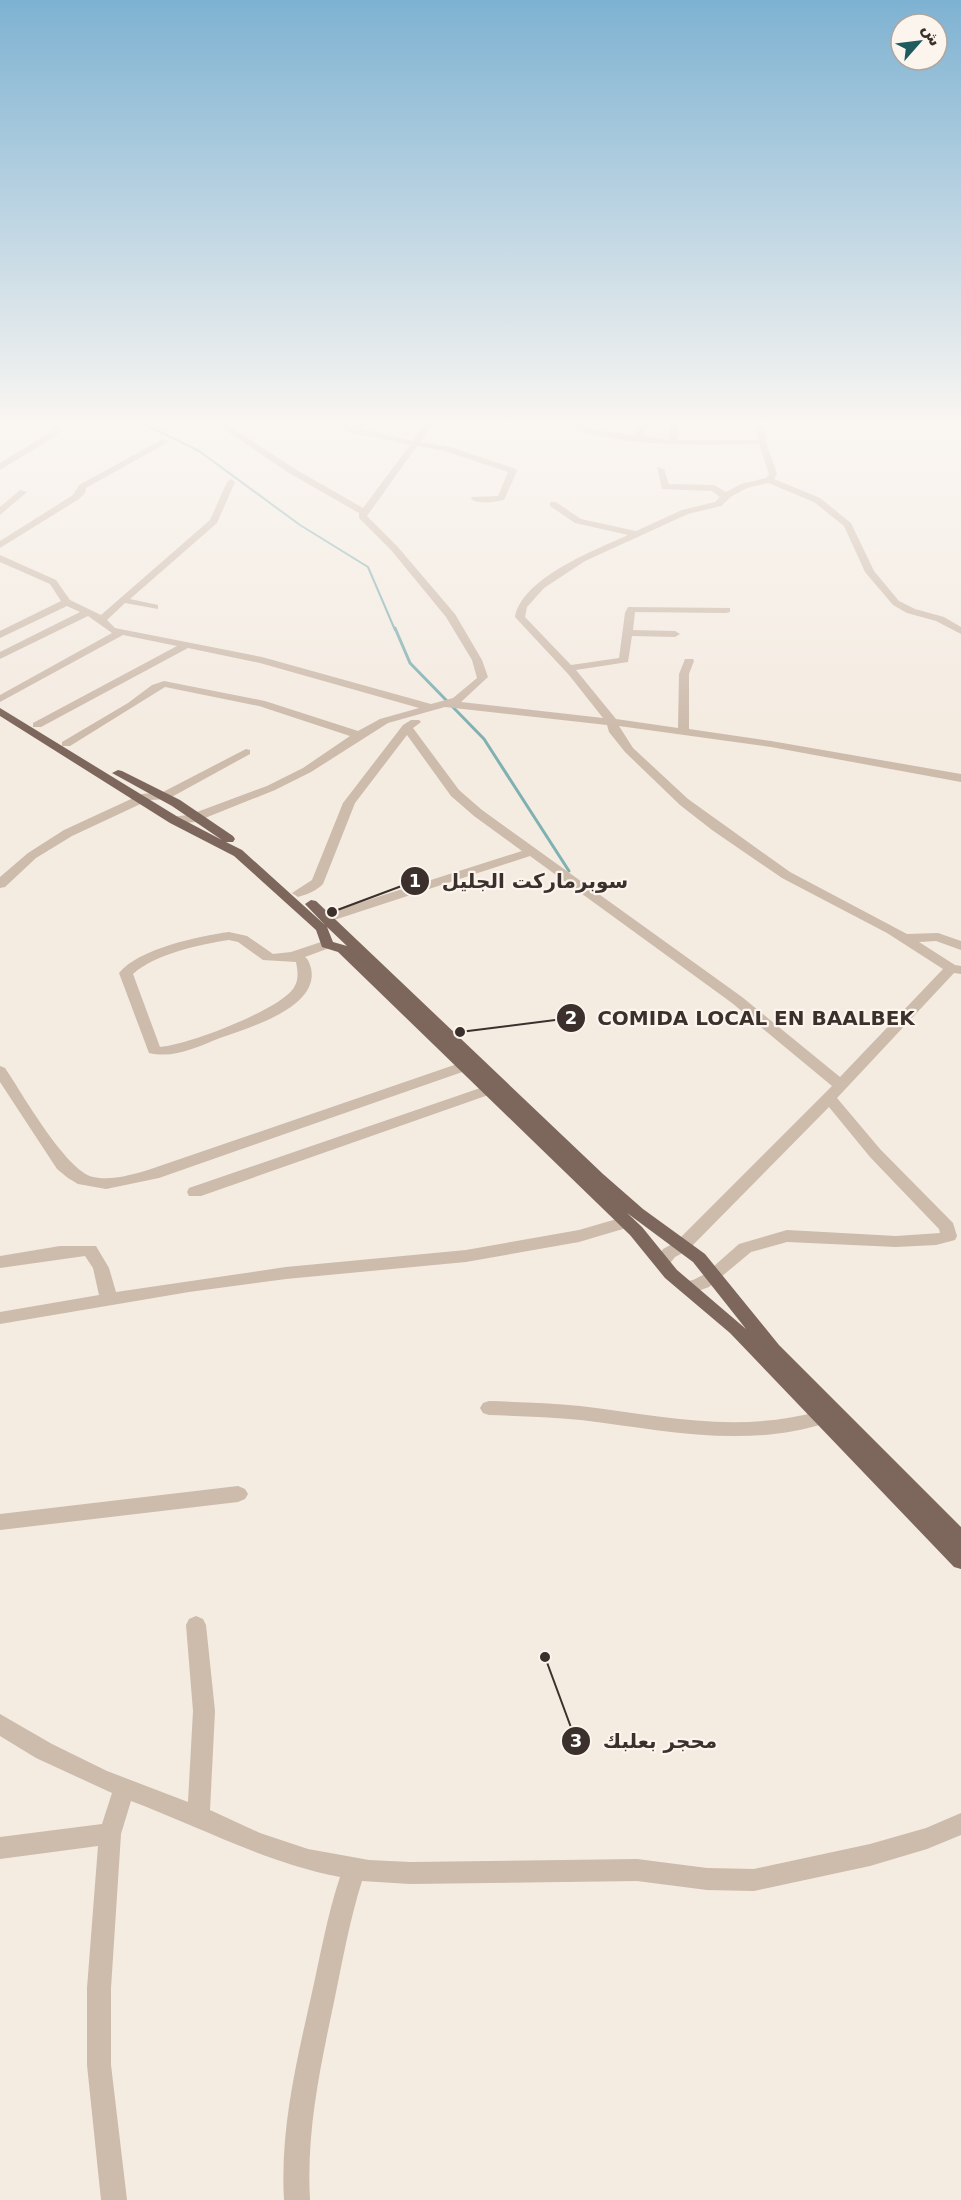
<svg xmlns="http://www.w3.org/2000/svg" width="961" height="2200" viewBox="0 0 961 2200" font-family="'DejaVu Sans','Noto Naskh Arabic',sans-serif">
<style>
.lines{fill:none;stroke-linecap:round;stroke-linejoin:round}
.stream-far1{stroke:#7fb0b2;stroke-width:2}
.stream{stroke:#7fb0b2;stroke-width:3}
.minor{fill:#cdbbac;fill-rule:evenodd}
.major{fill:#7d675c;fill-rule:evenodd}
.leader{fill:none;stroke:#3b302b;stroke-width:2}
.callout-dot{fill:#3b302b;stroke:#fbf5ee;stroke-width:2}
.mark-label{font-size:18px;text-anchor:middle;font-weight:bold;fill:#fff}
.callout-label{font-size:20px;text-anchor:middle;font-weight:bold;fill:#3b302b;stroke:#fbf5ee;stroke-width:4.5;stroke-linejoin:round;paint-order:stroke}
</style>
<rect width="100%" height="100%" fill="#f4ebe1"/>
<g class="lines">
<path class="stream-far1" d="M136,420L199,451L300,525L368,567L395,630"/>
<path class="stream" d="M395,628L410,663L484,739L569,871"/>
<path class="minor" d="M51,420H59V434L0,470V463L52,431Z
M210,420H220L295,469L363,508L410,445L349,432L318,420H331L353,426L363,420H373L360,428L413,441L424,424L443,420H459L430,428L420,442L450,447L516,469L517,471L504,500C493,502 480,505 471,499L472,497L498,496L508,472L445,451L417,446L367,516L397,546L455,614L482,660L488,677L461,702L603,718L569,675L515,617C522,578 595,550 628,535L575,523L550,506V502H556L581,519L636,531L682,510L715,502L720,497L712,491L662,489L657,467L664,469L669,484L714,485L726,492L741,484L766,478L769,474L759,444C707,445 600,449 558,420H570L595,430L635,435L639,420H647L643,436L669,440L670,420H678L677,440H758L755,420H763L767,445L777,474L774,479L820,498L851,523L874,571L899,601L915,609L944,617L961,627V634L936,621L907,613L893,605L865,572L844,526L814,502L768,483L747,488L732,496L721,506L688,514L585,561L544,588L527,607L525,617L571,665L619,658L625,613L628,607L730,608V612L726,613L635,612L633,630L675,631L680,634L675,637L632,636L628,662L576,670L616,719L678,728L679,674L685,659H693L694,661L689,674V729L771,741L961,774V782L771,747L619,726L633,748L688,799L790,872L907,934L938,933L961,941V950L936,941L919,942L955,965L961,966V974L954,973L837,1098L880,1149L953,1223L957,1236L955,1240L936,1245L896,1247L787,1242L751,1252L709,1287L695,1292L680,1291L678,1287L680,1283L693,1280L705,1274L739,1244L787,1230L896,1236L940,1233L939,1229L870,1157L829,1107L688,1250L675,1257L668,1266H656L654,1262L663,1249L676,1242L832,1086L732,1003L530,856L331,921H321L319,918L321,915L522,851L474,816L451,796L407,735L355,803L323,884C316,891 308,894 298,897L292,893L312,880L343,803L403,725L411,720H419L421,722L413,728L459,790L482,810L742,997L840,1077L943,969L887,933L782,878L712,830L680,805L625,752L609,732L607,725L445,707L388,723L311,772L275,790L195,822L174,824L168,820L170,817L189,815L267,786L303,768L350,736L259,706L165,687L70,746H62V742L128,703L152,685L164,681L265,701L358,731L380,719L419,708L260,663L188,648L41,727H33V723L177,646L123,635L0,702V695L112,633L88,616L0,659V652L80,612L67,606L0,638V631L61,601L50,584L0,562V555L56,580L70,600L101,615L210,520L227,482L231,479L235,482L217,523L130,599L158,605V609L125,603L107,620L115,628L262,657L431,704L453,698L477,678L472,660L446,617L391,550L359,518V513L289,473Z
M163,439L170,441L86,488L85,493L79,499L0,548V541L73,495L79,485Z
M20,490L27,492L0,515V507Z
M246,749L250,750V754L168,799L149,800L72,836L36,858L5,887L0,888V877L28,853L64,830L142,794L163,792Z
M229,932L247,936L273,954L291,952L327,940L334,944L332,947L305,957C309,960 309,963 311,968C320,1008 247,1028 220,1038C197,1047 174,1059 149,1053L119,973C138,949 199,936 229,932ZM229,940L238,942L263,960L296,962C298,972 299,981 293,989C277,1011 187,1045 160,1047L133,974C155,954 201,944 229,940Z
M463,1062L468,1064L470,1067L468,1070L159,1178L106,1189L78,1184L68,1178L57,1169L0,1082V1066L5,1068C22,1093 66,1171 93,1177C111,1181 131,1175 148,1170Z
M489,1085L496,1090L494,1093L201,1196H189L187,1192L189,1188Z
M627,1216L633,1218L635,1222L633,1226L579,1242L466,1262L286,1279L189,1292L0,1324V1312L99,1295L93,1268L85,1256L0,1268V1256L60,1246H96L109,1268L116,1292L286,1267L466,1250L579,1230Z
M489,1401C519,1402 550,1403 580,1406C664,1416 736,1434 820,1411L826,1413L829,1418L826,1423C744,1449 664,1430 581,1420C550,1417 520,1416 489,1415L483,1413L480,1408L483,1403Z
M238,1486L245,1489L248,1494L245,1499L238,1502L0,1530V1514Z
M196,1616L203,1619L206,1625L215,1711L210,1810L260,1833L308,1849L369,1860L410,1862L637,1859L707,1868L754,1869L870,1844L926,1828L961,1813V1835L927,1849L870,1866L754,1891L707,1890L637,1881L410,1884L362,1881C350,1919 343,1958 335,1997C321,2064 306,2130 310,2200H284C280,2130 296,2064 311,1997C320,1957 327,1916 340,1877C267,1863 200,1827 131,1801L121,1834L111,1988V2065L127,2200H101L87,2065V1988L98,1846L0,1859V1837L102,1824L112,1793L36,1758L0,1736V1714L52,1744L107,1771L188,1802L193,1711L186,1625L189,1619Z"/>
<path class="major" d="M0,708L178,817L222,840L172,806L112,773L118,770L122,771L180,800L233,836L235,839L233,842H226L242,850L325,925L305,904L311,900L316,901L603,1174L643,1209L705,1254L779,1345L961,1527V1569L954,1567L730,1333L665,1278L630,1235L338,952L322,947L316,930L234,856L170,823L0,716ZM327,927L347,946L333,942ZM627,1213L693,1262L746,1329L677,1270L642,1227Z"/>
</g>
<linearGradient id="sky" x2="0" y2="1"><stop stop-color="#7eb2d2"/><stop offset="0.58" stop-color="#faf6f2"/><stop offset="1" stop-color="#faf6f2" stop-opacity="0"/></linearGradient>
<rect width="961" height="728" fill="url(#sky)"/>
<path class="leader" d="M332 912L415 881M460 1032L571 1018M545 1657L576 1741"/>
<g class="callout-dot">
<circle cx="332" cy="912" r="6"/>
<circle cx="460" cy="1032" r="6"/>
<circle cx="545" cy="1657" r="6"/>
<circle cx="415" cy="881" r="15"/>
<circle cx="571" cy="1018" r="15"/>
<circle cx="576" cy="1741" r="15"/>
</g>
<g class="mark-label">
<text x="415" y="887">1</text>
<text x="571" y="1024">2</text>
<text x="576" y="1747">3</text>
</g>
<g class="callout-label">
<text x="535" y="888">سوبرماركت الجليل</text>
<text x="756" y="1025">COMIDA LOCAL EN BAALBEK</text>
<text x="660" y="1748">محجر بعلبك</text>
</g>
<g transform="translate(919 42) rotate(62)"><circle r="28" fill="#fbf5ee" stroke="#aea6a0" stroke-width="1.5"/>
<path d="M0-4.5L10 22L0 15L-10 22Z" fill="#1f5a5e"/>
<text y="-9" font-size="16" font-weight="bold" text-anchor="middle" fill="#3b302b">ش</text>
</g>
</svg>
